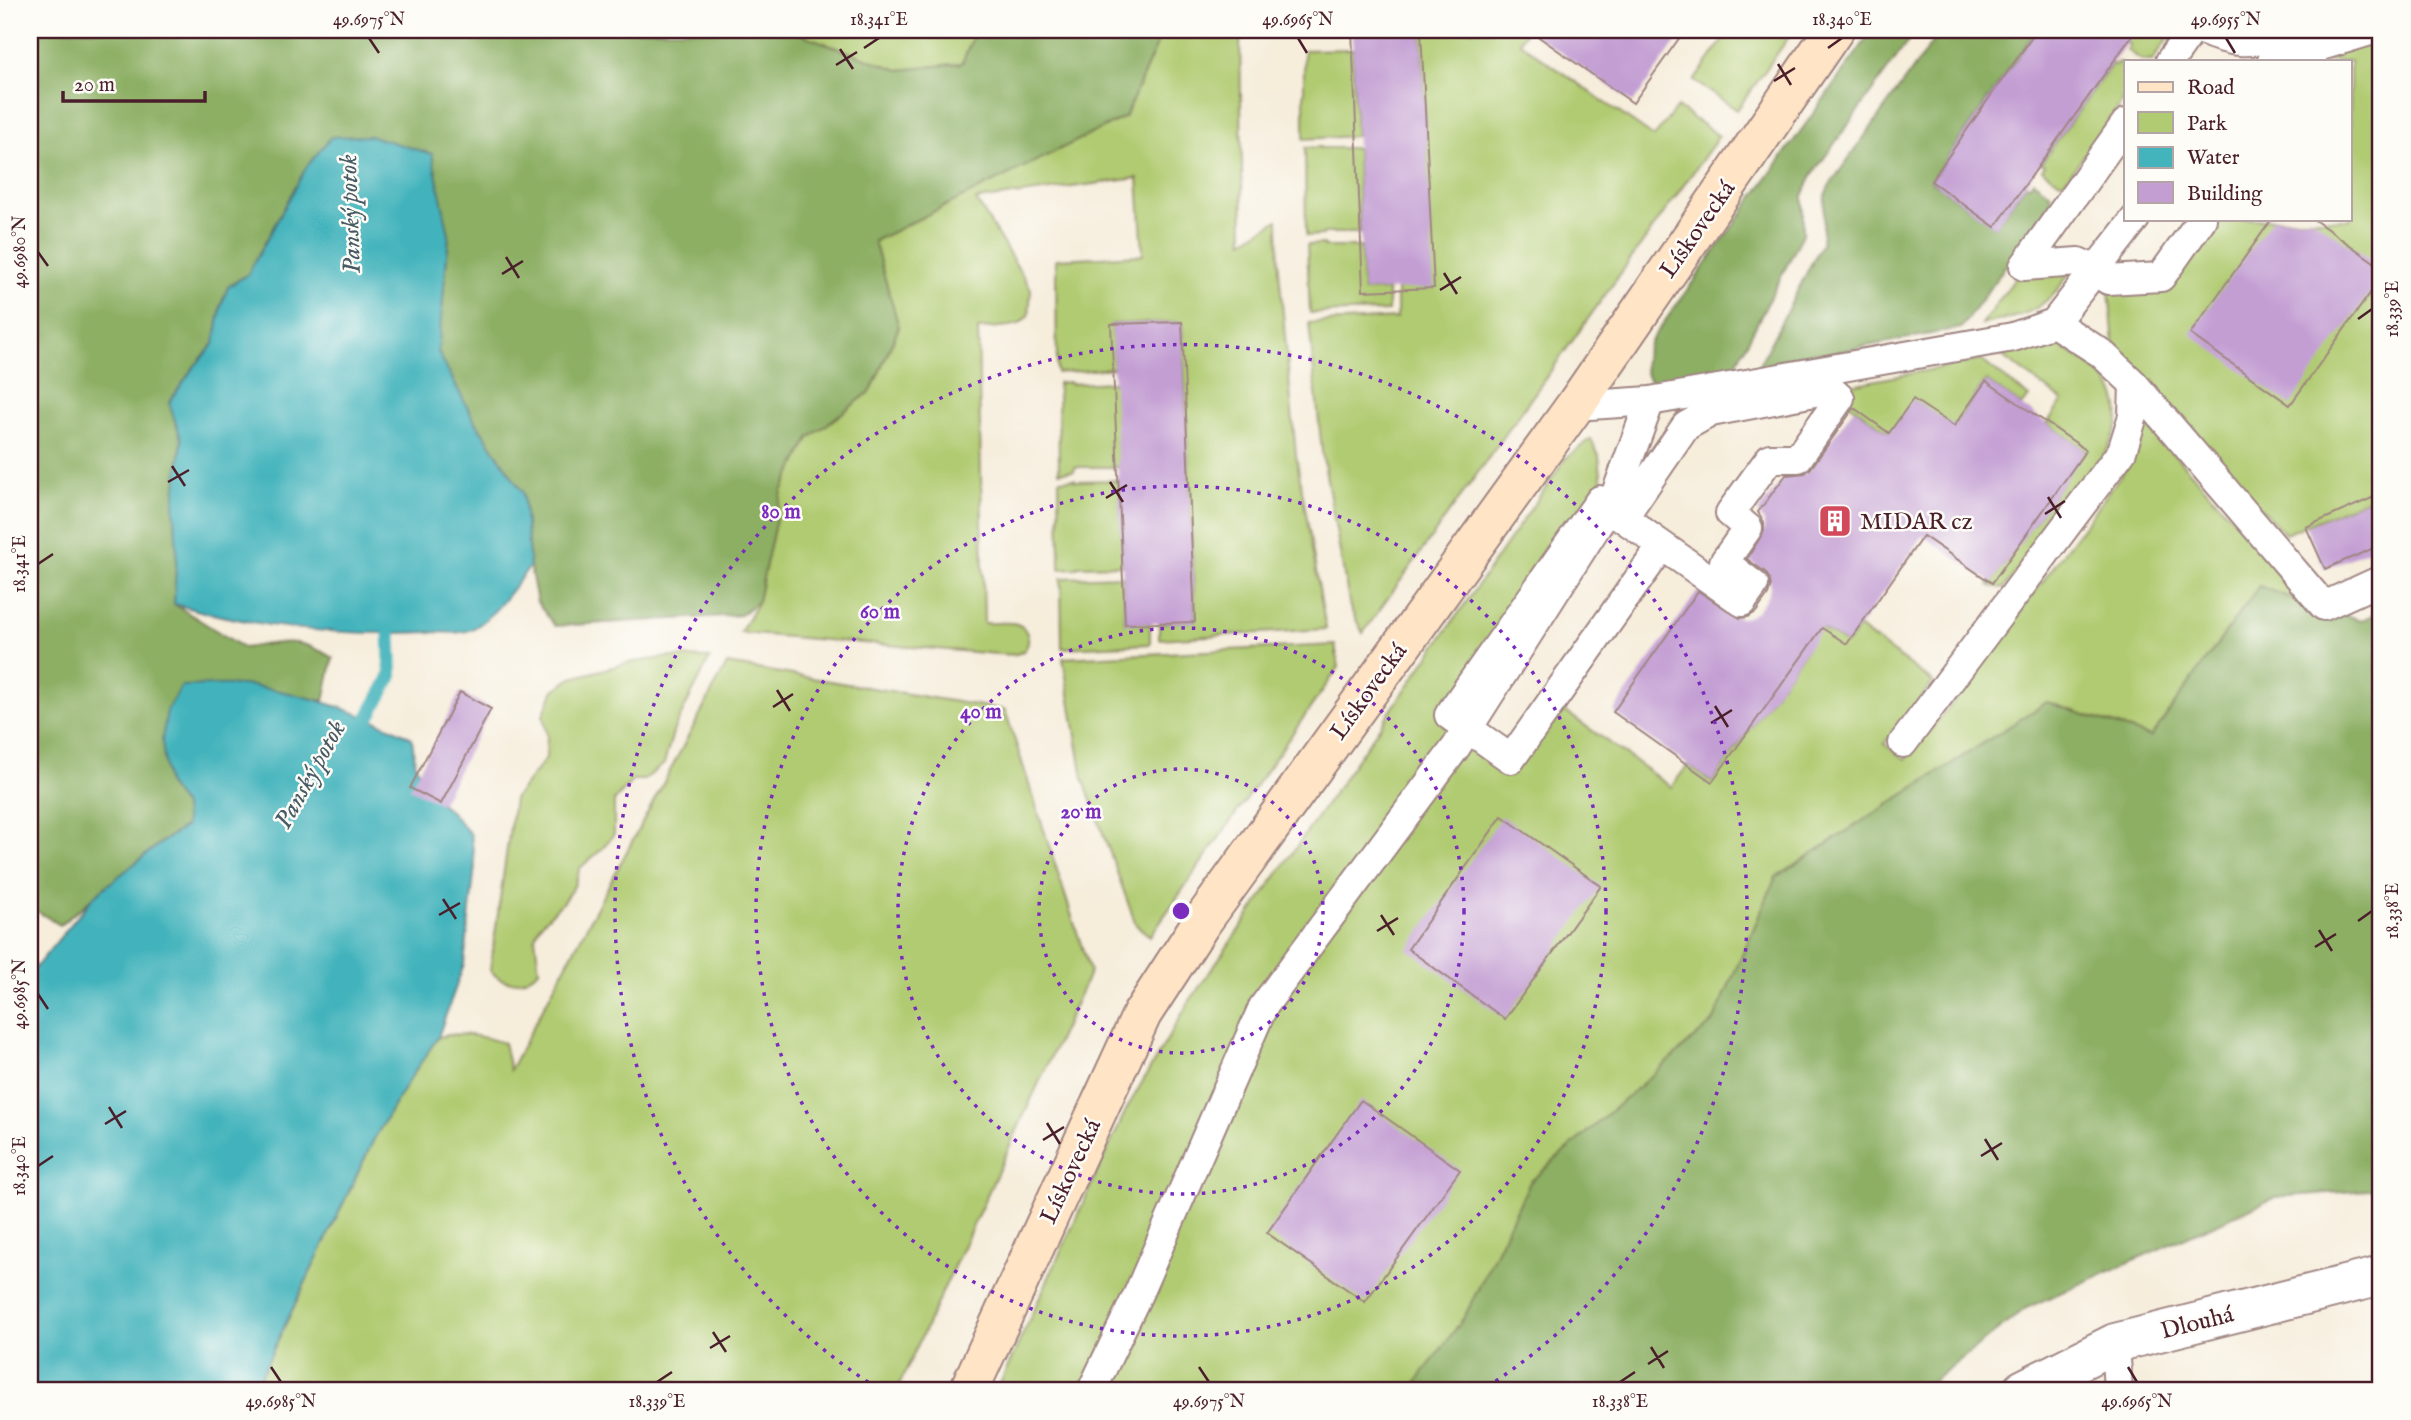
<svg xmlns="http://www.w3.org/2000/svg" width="2411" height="1420" viewBox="0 0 2411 1420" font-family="'IM FELL English',serif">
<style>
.green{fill:#b0cb71;stroke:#7d754e;stroke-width:2}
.forest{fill:#8caf63;stroke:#6b6747;stroke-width:2}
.water{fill:#43b3bc;stroke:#466974;stroke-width:2}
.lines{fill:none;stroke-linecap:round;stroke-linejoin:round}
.stream{stroke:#43b3bc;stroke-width:14}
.building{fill:#c39ed3}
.lane-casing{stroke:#a08683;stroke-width:32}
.street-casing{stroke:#a08683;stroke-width:42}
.secondary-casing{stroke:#a08683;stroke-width:42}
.lane{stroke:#fff;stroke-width:28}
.street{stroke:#fff;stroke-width:38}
.secondary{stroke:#ffe4c6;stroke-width:38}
.ticks{fill:none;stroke:#4a1f2b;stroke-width:2.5}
.ring{fill:none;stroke:#7b2cbf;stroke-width:3.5;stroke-dasharray:3.5 7}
.labels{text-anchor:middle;stroke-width:5;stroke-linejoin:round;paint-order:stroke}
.street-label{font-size:24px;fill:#4a1f2b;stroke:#fdfcf7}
.poi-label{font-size:24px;fill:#4a1f2b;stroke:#fdfcf7;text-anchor:start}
.water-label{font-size:26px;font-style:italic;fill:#475a65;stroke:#fdfcf7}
.centre{fill:#7b2cbf;stroke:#fdfcf7;stroke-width:3.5}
.ring-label{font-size:21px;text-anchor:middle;font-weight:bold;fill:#7b2cbf;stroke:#fdfcf7;stroke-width:5;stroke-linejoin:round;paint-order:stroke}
.neatline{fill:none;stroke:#4a1f2b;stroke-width:2.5}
.ticks-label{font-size:18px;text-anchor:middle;fill:#4a1f2b}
</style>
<rect width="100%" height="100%" fill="#fdfcf7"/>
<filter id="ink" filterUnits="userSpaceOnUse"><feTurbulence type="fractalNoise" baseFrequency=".0143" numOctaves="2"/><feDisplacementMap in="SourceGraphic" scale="14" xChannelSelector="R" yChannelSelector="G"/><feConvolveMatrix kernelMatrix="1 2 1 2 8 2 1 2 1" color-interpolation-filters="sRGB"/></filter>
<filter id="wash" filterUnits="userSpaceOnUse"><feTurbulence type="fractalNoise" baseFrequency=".00686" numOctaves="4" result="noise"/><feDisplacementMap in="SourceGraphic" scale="28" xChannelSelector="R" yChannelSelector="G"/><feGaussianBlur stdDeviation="1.57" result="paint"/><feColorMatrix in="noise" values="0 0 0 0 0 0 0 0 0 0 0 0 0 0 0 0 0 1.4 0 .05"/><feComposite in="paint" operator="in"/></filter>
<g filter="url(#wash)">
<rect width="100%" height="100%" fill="#f6eddb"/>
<path class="green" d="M789,30H976L962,63L899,71Z
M1163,30H1240L1243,241L1278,220L1279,270L1296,455L1326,629L1159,639V623L1195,621L1182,322L1112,324L1114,368L1057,373L1056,259L1143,255L1138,178L976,200L1031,289L1029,315L1019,324L1010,326L978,329L984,623C994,624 1007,621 1017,624C1030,628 1033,648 1019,653C1013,656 1004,654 997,654L740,633L758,601L782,491L809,438L871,391L899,327L874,241L1125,117Z
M1421,30H1527L1519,42L1654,137L1677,107L1719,136L1363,633L1350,608L1322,452L1309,323L1397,318V289L1428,186Z
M1730,30H1794L1737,110L1694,81Z
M2135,30H2174L2152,61H2143L2127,50L2130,46L2126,43Z
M2381,42V494L2285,534L2148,389L2126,354L2114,344L2108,280L2161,277L2202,219H2350V61H2316L2329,55Z
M1353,49L1356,136L1304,139V50Z
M2118,62L2126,67V97L2065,181L2060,182L2042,169L2045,165L2041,163L2112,64L2115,65Z
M1320,147V148H1357L1360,233H1323V235L1306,236L1305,148Z
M1324,244V247H1361L1363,291L1388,290V311L1310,313L1307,245Z
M2078,262C2046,308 2037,314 1982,324L2024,266Z
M2052,342C2084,359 2127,383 2117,426C2116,435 2110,444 2106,452L2004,588L1989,586L2085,450L2047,423L2063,401L2002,356Z
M1981,360L2029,397L2022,406L1986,381L1954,426L1889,433L1830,389Z
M1069,382L1070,384L1115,382L1119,467H1075L1074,471L1059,472L1058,383Z
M2146,424L2315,607L2259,586L2151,737L2047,702L1776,877L1713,1022L1530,1182L1465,1316L1411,1390H997L1126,1110L1189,1002L1566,458L1591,439L1599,456L1603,494L1449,714L1511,759L1552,702L1671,787L1688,765L1712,782L1807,648L1816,625L1847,644L1859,628L1933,682L1884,744L1905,759L1957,698L2132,460Z
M1075,479V481L1119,480L1123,565L1078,566L1077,568L1060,569L1059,480Z
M1123,576L1125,623H1150V644L1062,648L1061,578Z
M1335,645L1339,667L1150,936L1136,925L1083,778L1063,658Z
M669,657L710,658L674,729L664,764L644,780H633L614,801V834L602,849L580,868L574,886L562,903L540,925L535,937L539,970C523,984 504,987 490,970L514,799L546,758L547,735L543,715L554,690L572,678L627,663Z
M727,664L1005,710L1090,972L897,1390H254L374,1139L407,1083L438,1037C461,1031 481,1036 504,1043L510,1070Z"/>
<path class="forest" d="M30,30H789L899,70L962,63L976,30H1163L1125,117L874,241L899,327L871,391L809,438L782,491L758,601L741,615L555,626L537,602L530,566L523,493L473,418L438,352L449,235L307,166L248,274L228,287L221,306L214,344L193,368L169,403L182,441L174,503L177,551L174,604L244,648C282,642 298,636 333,658L324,701L250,686L167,783L184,806L186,826L161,842L60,925L30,907Z
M1873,30H1916L1812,175L1803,196V234L1731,374C1714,377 1680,387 1664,386C1639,383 1643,358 1650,342Z
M1941,30H2036V31L1931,181L1995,226L2026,184L2030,185L2033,181L2050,193L2052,201L1961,328L1758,367L1822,243L1825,197L1829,186Z
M2259,586L2315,607L2362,620L2381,611V1189L2276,1197L2026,1308L1922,1390H1411L1465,1316L1530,1182L1713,1022L1776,877L2047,702L2151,737Z"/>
<path class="water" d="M371,136L432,154L449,235L438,352L473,418L523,493L530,566C515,585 494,618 472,629C462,635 441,632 430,632C340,636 260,629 174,604L177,551L174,503L182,441L169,403L193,368L214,344L221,306L228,287L248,274L307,166L331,137Z
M182,686C205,686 230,683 253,686C309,695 362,712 412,738L415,763L427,792L451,812L471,835L475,866L464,964L438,1037L407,1083L374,1139L254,1390H30V974L95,895L162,842L186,826L184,806L167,783L162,740L167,710Z"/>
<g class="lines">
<path class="stream" d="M360,732L391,676L389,616"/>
</g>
<g id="blocks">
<path class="building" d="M1352,30H1421L1434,288L1363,291Z
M1529,30H1685L1633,103Z
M2037,30H2136L1995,227L1931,181Z
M2272,219H2313L2381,267V278L2290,405L2190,334Z
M1182,322L1195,622L1125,624L1111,324Z
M1986,381L2086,450L1992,583L1923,536L1847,644L1822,628L1712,782L1613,712L1698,591L1740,618L1748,617L1756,612L1768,595L1771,586L1769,578L1765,572L1747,559L1764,531V522L1758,512L1786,475L1805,473L1811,468L1854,408L1889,433L1913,399L1954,426Z
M2381,494V545L2325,569L2306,527Z
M460,692L491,709L441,804L410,788Z
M1502,816L1601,886L1505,1019L1408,949Z
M1361,1100L1460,1170L1365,1302L1267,1233Z"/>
</g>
</g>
<g filter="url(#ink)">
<use href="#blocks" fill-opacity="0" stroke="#a08683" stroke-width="2"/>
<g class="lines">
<defs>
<path id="lane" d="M2202,30C2234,45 2249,42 2283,38L2312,61
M2170,61L2192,30
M2272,61L2373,30
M2126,123L2024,266L2078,262L2095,270L2108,280L2161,277L2202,219
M2054,323L2101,353L2134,384L2324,606L2381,580
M1830,389L1840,398L1798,458H1770L1730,513L1748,528L1724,562L1754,585L1742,602L1623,518L1686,426L1711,412Z
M1575,406L1650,401L2013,337L2054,323L2135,219
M1600,500L1662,546L1511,759L1449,715Z
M1903,743L2122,451L2133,416L2134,384
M2115,1343L2118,1390
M1092,1390L1138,1294L1263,1007L1456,747L1614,499L1650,401"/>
<path id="street" d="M2022,1390L2115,1343L2381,1276"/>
<path id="secondary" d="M969,1390L1142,1014L1201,923L1575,406L1834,30"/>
</defs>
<use href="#lane" class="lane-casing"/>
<use href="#street" class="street-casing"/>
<use href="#secondary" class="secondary-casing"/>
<use href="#lane" class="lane"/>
<use href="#street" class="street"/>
<use href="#secondary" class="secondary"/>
</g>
</g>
<path class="ticks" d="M369,38L379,53M1298,38L1307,53M2226,38L2235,53M864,48L879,38M1828,48L1842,38M840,49L853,69M1778,64L1791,85M836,65L857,52M1774,81L1795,68M38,252L48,266M506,257L519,278M1444,273L1457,294M502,274L523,261M1440,290L1461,277M2358,319L2372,309M172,466L185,486M168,482L189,470M1110,482L1123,502M2048,497L2061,518M1106,498L1127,485M2045,514L2065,501M38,564L53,554M777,690L790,711M1715,706L1728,727M773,707L793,694M1711,723L1732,710M443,899L456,919M439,915L460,903M1381,915L1394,935M2358,921L2372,911M2319,930L2332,951M1377,931L1398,918M2315,947L2336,934M38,994L48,1009M109,1107L122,1128M1047,1123L1060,1144M105,1124L126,1111M1985,1139L1998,1160M1043,1140L1064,1127M1981,1156L2002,1143M38,1166L53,1156M713,1332L726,1352M1651,1347L1664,1368M710,1348L730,1336M1648,1364L1668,1351M271,1367L281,1382M1199,1367L1209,1382M2128,1367L2137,1382M657,1382L672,1372M1620,1382L1635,1372"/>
<g class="ring">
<circle cx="1181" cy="911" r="142"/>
<circle cx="1181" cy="911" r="283"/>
<circle cx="1181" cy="911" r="425"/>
<path d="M877 1388A566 566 0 1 1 1485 1388"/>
</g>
<defs>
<symbol id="building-square" viewBox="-11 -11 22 22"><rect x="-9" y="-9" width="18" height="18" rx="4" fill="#d1495b" stroke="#fdfcf7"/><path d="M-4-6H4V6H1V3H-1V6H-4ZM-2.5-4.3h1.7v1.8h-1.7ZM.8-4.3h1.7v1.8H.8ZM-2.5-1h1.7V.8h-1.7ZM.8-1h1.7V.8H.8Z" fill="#fff"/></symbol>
</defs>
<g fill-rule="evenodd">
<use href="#building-square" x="1816" y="502" width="38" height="38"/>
</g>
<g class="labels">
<g class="street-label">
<text transform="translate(1697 229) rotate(-55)" y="8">Lískovecká</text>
<text transform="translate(1368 691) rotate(-54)" y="8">Lískovecká</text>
<text transform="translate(1070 1171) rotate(-65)" y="8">Lískovecká</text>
<text transform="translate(2197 1322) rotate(-14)" y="8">Dlouhá</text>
</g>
<g class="poi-label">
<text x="1860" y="529">MIDAR cz</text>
</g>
<g class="water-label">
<text transform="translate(349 214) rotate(-92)" y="9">Panský potok</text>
<text transform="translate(309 774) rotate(-61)" y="9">Panský potok</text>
</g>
</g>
<circle cx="1181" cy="911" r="10" class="centre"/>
<g class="ring-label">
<text x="781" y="518">80 m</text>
<text x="880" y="618">60 m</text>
<text x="981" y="718">40 m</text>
<text x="1081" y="818">20 m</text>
</g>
<rect width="2411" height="1420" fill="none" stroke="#fdfcf7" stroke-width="77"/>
<rect x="2124" y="60" width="228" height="161" fill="#fdfcf7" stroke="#b5a4a5" stroke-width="2"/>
<rect x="2138" y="82" width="35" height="10" fill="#ffe4c6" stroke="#b5a4a5" stroke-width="2"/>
<text x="2187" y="94" font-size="21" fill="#4a1f2b">Road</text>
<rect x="2138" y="112" width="35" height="21" fill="#b0cb71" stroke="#b5a4a5" stroke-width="2"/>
<text x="2187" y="130" font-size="21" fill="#4a1f2b">Park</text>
<rect x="2138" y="147" width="35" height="21" fill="#43b3bc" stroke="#b5a4a5" stroke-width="2"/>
<text x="2187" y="164" font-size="21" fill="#4a1f2b">Water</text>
<rect x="2138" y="182" width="35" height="21" fill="#c39ed3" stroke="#b5a4a5" stroke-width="2"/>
<text x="2187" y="200" font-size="21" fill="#4a1f2b">Building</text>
<path d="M63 91v10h142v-10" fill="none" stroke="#4a1f2b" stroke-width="3.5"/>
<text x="74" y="91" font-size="21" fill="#4a1f2b" stroke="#fdfcf7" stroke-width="5" paint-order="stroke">20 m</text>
<rect x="38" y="38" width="2334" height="1344" class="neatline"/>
<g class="ticks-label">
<text x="369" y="25">49.6975°N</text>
<text x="879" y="25">18.341°E</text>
<text x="1298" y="25">49.6965°N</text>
<text x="1842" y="25">18.340°E</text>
<text x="2226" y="25">49.6955°N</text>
<text transform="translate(19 252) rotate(-90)" y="6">49.6980°N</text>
<text transform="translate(2392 309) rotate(-90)" y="6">18.339°E</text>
<text transform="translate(19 564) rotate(-90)" y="6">18.341°E</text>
<text transform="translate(2392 911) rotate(-90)" y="6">18.338°E</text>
<text transform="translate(19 994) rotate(-90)" y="6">49.6985°N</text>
<text transform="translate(19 1166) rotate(-90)" y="6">18.340°E</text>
<text x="281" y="1407">49.6985°N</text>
<text x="657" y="1407">18.339°E</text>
<text x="1209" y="1407">49.6975°N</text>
<text x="1620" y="1407">18.338°E</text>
<text x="2137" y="1407">49.6965°N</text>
</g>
</svg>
